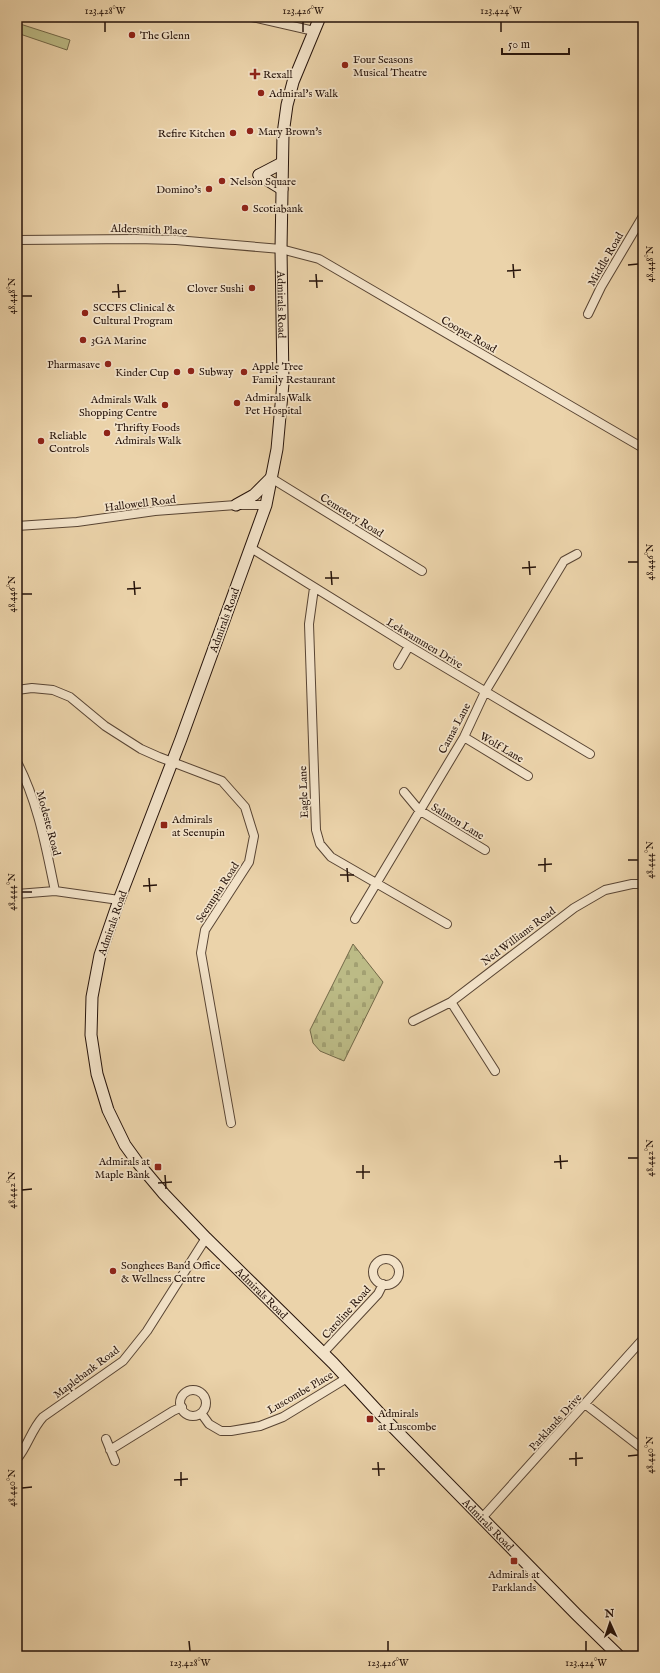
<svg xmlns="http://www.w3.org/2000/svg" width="660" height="1673" viewBox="0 0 660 1673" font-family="'IM FELL English',serif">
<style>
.cemetery{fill:url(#cemetery-stones);stroke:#726848}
.green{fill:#bcbb86;stroke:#726848}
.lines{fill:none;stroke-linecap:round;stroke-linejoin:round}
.minor-casing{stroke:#584433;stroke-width:10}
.secondary-casing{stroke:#27140b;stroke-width:13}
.minor{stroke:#f2e2c8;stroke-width:8}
.secondary{stroke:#f2e2c8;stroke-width:11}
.ticks{fill:none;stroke:#27140b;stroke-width:1.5}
.poi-dot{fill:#8f2418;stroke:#f2e2c8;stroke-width:1.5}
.labels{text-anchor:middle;stroke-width:3.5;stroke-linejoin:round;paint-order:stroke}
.poi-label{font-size:11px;fill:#27140b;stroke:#f2e2c8;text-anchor:start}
.street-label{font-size:11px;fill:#27140b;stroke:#f2e2c8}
.neatline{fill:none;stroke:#27140b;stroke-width:1.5}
.ticks-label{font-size:10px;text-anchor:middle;fill:#27140b}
</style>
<defs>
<pattern id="cemetery-stones" width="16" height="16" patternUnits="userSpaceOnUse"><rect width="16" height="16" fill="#bcbb86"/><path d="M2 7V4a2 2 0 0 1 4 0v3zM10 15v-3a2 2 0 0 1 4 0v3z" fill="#a2a072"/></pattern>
</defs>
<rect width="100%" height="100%" fill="#ebd3aa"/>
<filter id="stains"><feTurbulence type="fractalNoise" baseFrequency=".005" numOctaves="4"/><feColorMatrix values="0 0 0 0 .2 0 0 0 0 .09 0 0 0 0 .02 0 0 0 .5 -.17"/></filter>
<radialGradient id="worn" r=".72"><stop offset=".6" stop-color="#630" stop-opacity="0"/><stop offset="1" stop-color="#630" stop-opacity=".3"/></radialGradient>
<path class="cemetery" d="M353,944L383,982L344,1061L320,1051L313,1043L310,1030Z"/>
<path class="green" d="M17,23L70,40L67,50L17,33Z"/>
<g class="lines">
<defs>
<path id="minor" d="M252,17L314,31
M17,240L136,239L176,240L281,249L319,259L643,448
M588,314L601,287L643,216
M271,478L422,571
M17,526L77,522L155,511L236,505H266
M251,548L409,646L590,754
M314,588L309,624L316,830L320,844L331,857L447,924
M398,665L409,646
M17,690L32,688L53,690L70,697L105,726L141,749L159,757L222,781L245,807L254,836L249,862L205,930L201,953L231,1123
M464,737L528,776
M17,762C38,802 46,848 55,891
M404,792L419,810L485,850
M17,894L55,891L119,900
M355,919L464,737L485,692L564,561L577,554
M451,1002L495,1071
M413,1021L451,1002L574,908L605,890L632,884H643
M373 1272a13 13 0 1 1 26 0a13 13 0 1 1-26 0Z
M323,1353L378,1294L383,1284
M180 1403a13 13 0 1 1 26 0a13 13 0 1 1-26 0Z
M585,1404L643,1449
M201,1413L209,1424L221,1431H231L260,1426L283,1417L347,1378
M106,1439L115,1461
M110,1450L173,1411L182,1407
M17,1459C28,1446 31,1430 43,1417L123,1361L147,1331L206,1238
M482,1518L643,1339"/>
<g id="secondary">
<path id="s1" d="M320,17L293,82L287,105L283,134L281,249L283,383L277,449L266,505L181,739L119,900L100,955L92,997L91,1035L97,1074L108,1110L125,1145L138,1163L164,1194L206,1238L333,1363L383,1417L576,1614L619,1656"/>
<path d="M259,175L282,189"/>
<path d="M259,175L282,163"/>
<path d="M236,505L254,495L271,478"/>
</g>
</defs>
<use href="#minor" class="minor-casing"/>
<use href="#secondary" class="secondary-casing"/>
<use href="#minor" class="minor"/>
<use href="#secondary" class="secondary"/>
</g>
<path class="ticks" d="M105,22V32M303,22V32M501,22V32M513,264L514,278M628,265L638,264M507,271L521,270M316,274L317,288M309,281H323M118,284L119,298M112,292L126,291M22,296H32M529,561L530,575M628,562H638M522,568L536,567M331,571L332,585M325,578H339M134,581L135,595M127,589L141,588M22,594H32M545,858V872M628,860H638M538,865L552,864M347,868L348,882M340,875H354M149,878L150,892M143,886L157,885M22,892H32M560,1155L561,1169M628,1158H638M554,1162L568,1161M363,1165V1179M356,1172H370M165,1175L166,1189M158,1183L172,1182M22,1190L32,1189M576,1452V1466M628,1456L638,1455M569,1459L583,1458M378,1462L379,1476M372,1469H385M181,1472V1486M174,1480L188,1479M22,1488L32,1487M189,1641L190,1651M388,1641V1651M586,1641V1651"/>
<g class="poi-dot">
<circle cx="132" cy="35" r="4"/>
<circle cx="345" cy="65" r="4"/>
<path d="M253 68h4v4h4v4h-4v4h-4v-4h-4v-4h4z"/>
<circle cx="261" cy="93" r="4"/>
<circle cx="250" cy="131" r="4"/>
<circle cx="233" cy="133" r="4"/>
<circle cx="222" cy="181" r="4"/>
<circle cx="209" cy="189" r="4"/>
<circle cx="245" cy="208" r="4"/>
<circle cx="252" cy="288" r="4"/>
<circle cx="85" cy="313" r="4"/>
<circle cx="83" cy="340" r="4"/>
<circle cx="108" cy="364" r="4"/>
<circle cx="191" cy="371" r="4"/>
<circle cx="177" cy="372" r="4"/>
<circle cx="244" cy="372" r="4"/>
<circle cx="237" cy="403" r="4"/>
<circle cx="165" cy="405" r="4"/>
<circle cx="107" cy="433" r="4"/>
<circle cx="41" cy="441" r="4"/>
<rect x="160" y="821" width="8" height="8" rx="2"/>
<rect x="154" y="1163" width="8" height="8" rx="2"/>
<circle cx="113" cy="1271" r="4"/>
<rect x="366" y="1415" width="8" height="8" rx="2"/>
<rect x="510" y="1557" width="8" height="8" rx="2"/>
</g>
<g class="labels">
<g class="poi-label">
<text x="140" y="39">The Glenn</text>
<text x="353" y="63">Four Seasons<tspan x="353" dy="13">Musical Theatre</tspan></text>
<text x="263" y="78">Rexall</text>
<text x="269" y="97">Admiral's Walk</text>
<text x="258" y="135">Mary Brown's</text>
<text x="225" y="137" text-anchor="end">Refire Kitchen</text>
<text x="230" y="185">Nelson Square</text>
<text x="201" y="193" text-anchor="end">Domino's</text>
<text x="253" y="212">Scotiabank</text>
<text x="244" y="292" text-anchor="end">Clover Sushi</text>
<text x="93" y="311">SCCFS Clinical &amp;<tspan x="93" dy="13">Cultural Program</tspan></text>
<text x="91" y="344">3GA Marine</text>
<text x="100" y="368" text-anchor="end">Pharmasave</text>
<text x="252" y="370">Apple Tree<tspan x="252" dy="13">Family Restaurant</tspan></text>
<text x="199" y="375">Subway</text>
<text x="169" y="376" text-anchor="end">Kinder Cup</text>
<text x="245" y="401">Admirals Walk<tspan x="245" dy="13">Pet Hospital</tspan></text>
<text x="157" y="403" text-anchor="end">Admirals Walk<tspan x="157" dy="13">Shopping Centre</tspan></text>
<text x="115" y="431">Thrifty Foods<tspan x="115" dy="13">Admirals Walk</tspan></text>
<text x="49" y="439">Reliable<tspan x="49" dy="13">Controls</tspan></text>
<text x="172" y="823">Admirals<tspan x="172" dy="13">at Seenupin</tspan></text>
<text x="150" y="1165" text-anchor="end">Admirals at<tspan x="150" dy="13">Maple Bank</tspan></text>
<text x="121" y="1269">Songhees Band Office<tspan x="121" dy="13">&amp; Wellness Centre</tspan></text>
<text x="378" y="1417">Admirals<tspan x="378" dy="13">at Luscombe</tspan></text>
<text x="514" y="1578" text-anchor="middle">Admirals at<tspan x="514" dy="13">Parklands</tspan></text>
</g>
<g class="street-label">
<text transform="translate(149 229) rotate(2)" y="4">Aldersmith Place</text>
<text transform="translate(605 259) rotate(-60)" y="4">Middle Road</text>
<text dy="4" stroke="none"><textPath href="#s1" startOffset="294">Admirals Road</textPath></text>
<text transform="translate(469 334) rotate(30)" y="4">Cooper Road</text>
<text transform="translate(140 503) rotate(-7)" y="4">Hallowell Road</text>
<text transform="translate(352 515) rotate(32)" y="4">Cemetery Road</text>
<text transform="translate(224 620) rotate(-70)" y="4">Admirals Road</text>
<text transform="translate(425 643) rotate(31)" y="4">Lekwammen Drive</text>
<text transform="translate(454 728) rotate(-62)" y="4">Camas Lane</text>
<text transform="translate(502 747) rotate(31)" y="4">Wolf Lane</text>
<text transform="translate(303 792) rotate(-92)" y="4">Eagle Lane</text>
<text transform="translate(458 821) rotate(31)" y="4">Salmon Lane</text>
<text transform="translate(49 823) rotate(75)" y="4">Modeste Road</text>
<text transform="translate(217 892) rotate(-57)" y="4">Seenupin Road</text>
<text transform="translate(112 923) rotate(-71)" y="4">Admirals Road</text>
<text transform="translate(518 936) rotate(-37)" y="4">Ned Williams Road</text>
<text dy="4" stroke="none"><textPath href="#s1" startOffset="1374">Admirals Road</textPath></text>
<text transform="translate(346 1312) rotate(-48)" y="4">Caroline Road</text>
<text transform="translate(86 1372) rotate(-37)" y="4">Maplebank Road</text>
<text transform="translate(300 1392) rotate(-30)" y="4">Luscombe Place</text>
<text transform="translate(555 1422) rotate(-48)" y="4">Parklands Drive</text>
<text dy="4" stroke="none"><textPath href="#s1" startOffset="1698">Admirals Road</textPath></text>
</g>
</g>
<rect width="660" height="1673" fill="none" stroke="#ebd3aa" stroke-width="44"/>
<g transform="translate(610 1623) rotate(357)" stroke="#f2e2c8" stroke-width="3" paint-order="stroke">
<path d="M0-3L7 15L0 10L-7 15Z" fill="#27140b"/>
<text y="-6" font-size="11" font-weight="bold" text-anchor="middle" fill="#27140b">N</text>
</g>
<path d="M502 48v6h67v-6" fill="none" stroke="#27140b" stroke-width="2"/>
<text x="508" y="48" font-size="12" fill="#27140b" stroke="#f2e2c8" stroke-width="3" paint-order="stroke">50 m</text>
<rect x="22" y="22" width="616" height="1629" class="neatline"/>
<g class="ticks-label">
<text x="105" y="14">123.428°W</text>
<text x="303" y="14">123.426°W</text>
<text x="501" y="14">123.424°W</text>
<text transform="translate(649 264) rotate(-90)" y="4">48.448°N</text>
<text transform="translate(11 296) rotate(-90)" y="4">48.448°N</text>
<text transform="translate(649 562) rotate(-90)" y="4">48.446°N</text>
<text transform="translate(11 594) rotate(-90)" y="4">48.446°N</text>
<text transform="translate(649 860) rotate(-90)" y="4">48.444°N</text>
<text transform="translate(11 892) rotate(-90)" y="4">48.444°N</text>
<text transform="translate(649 1158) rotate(-90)" y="4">48.442°N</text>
<text transform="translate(11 1190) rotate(-90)" y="4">48.442°N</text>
<text transform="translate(649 1455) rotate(-90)" y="4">48.440°N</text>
<text transform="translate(11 1488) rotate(-90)" y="4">48.440°N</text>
<text x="190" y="1666">123.428°W</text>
<text x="388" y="1666">123.426°W</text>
<text x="586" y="1666">123.424°W</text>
</g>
<rect width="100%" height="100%" filter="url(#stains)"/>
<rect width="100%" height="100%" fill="url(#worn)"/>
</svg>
